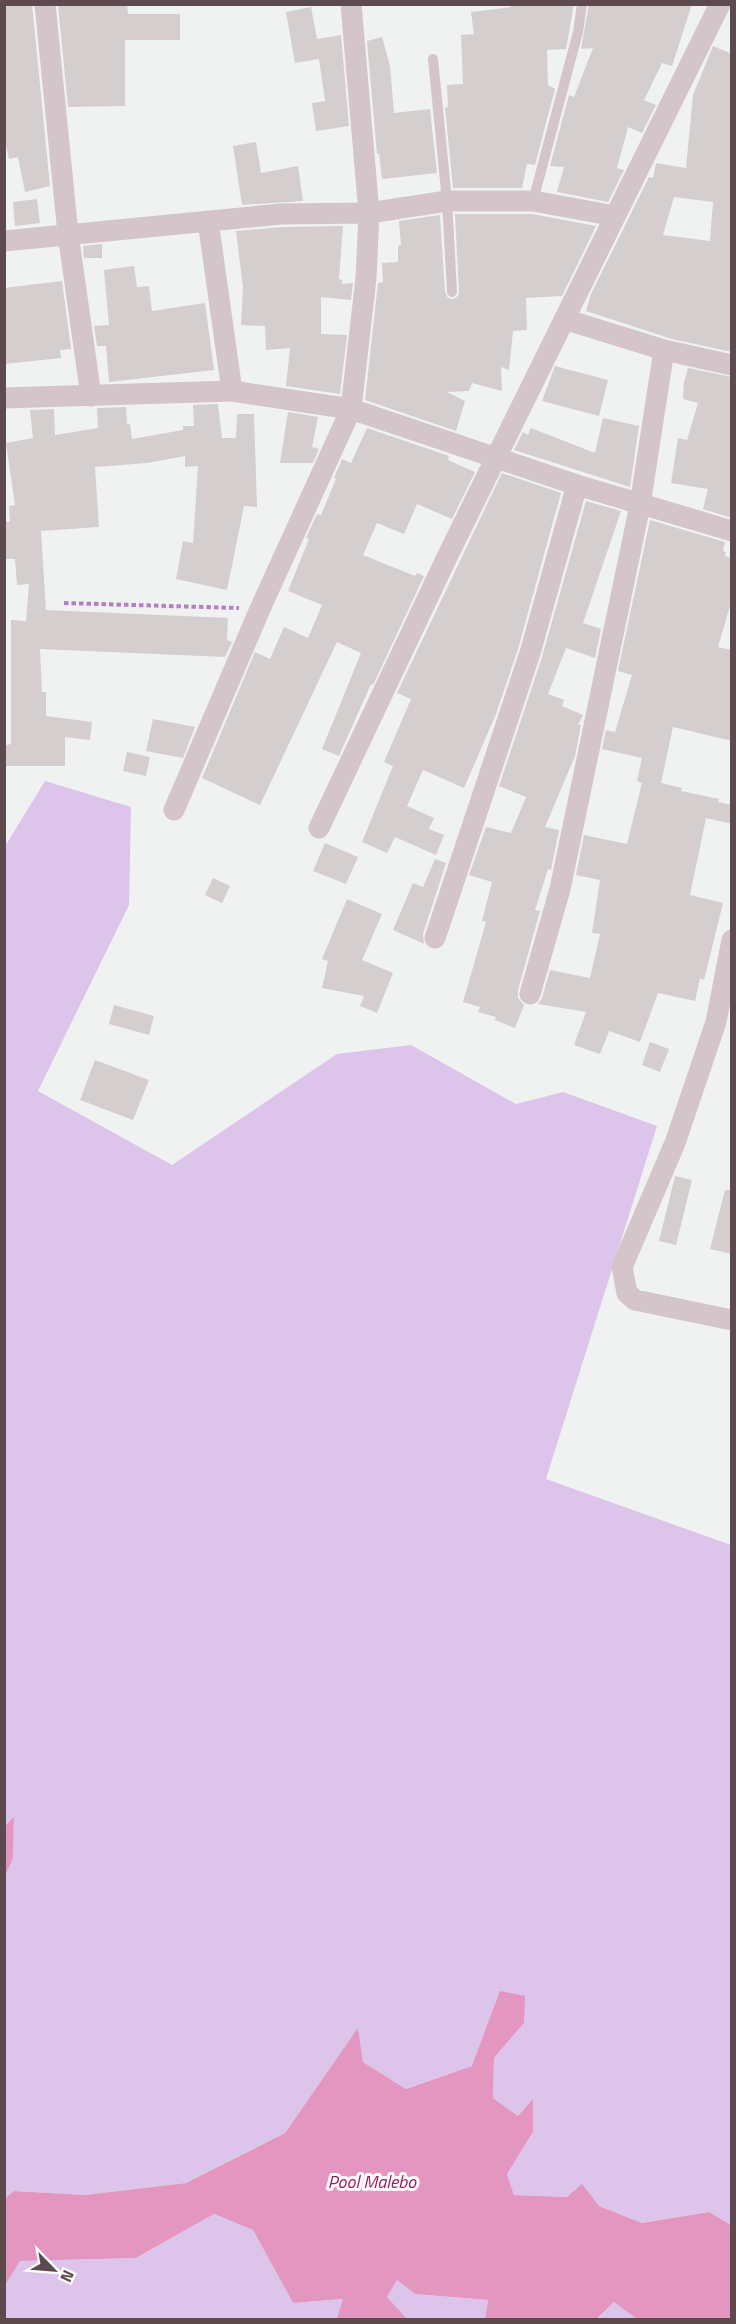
<svg xmlns="http://www.w3.org/2000/svg" width="736" height="2324" viewBox="0 0 736 2324" font-family="'Titillium Web',sans-serif">
<style>
.green{fill:#ddc4eb}
.water{fill:#e396bf}
.building{fill:#d4cecf;fill-rule:evenodd}
.lines{fill:none;stroke-linecap:round;stroke-linejoin:round}
.path{stroke:#b57fc5;stroke-width:4;stroke-dasharray:4.5 3;stroke-linecap:butt}
.service{stroke:#d3c5c9;stroke-width:10}
.minor{stroke:#d3c5c9;stroke-width:21}
.labels{text-anchor:middle;stroke-width:6;stroke-linejoin:round;paint-order:stroke}
.water-label{font-size:18px;font-style:italic;fill:#9d1c61;stroke:#fff}
</style>
<rect width="100%" height="100%" fill="#f0f2f1"/>
<path class="green" d="M45,781L131,807L129,905L38,1091L172,1165L337,1054L411,1045L516,1104L563,1092L657,1126L546,1479L731,1545V2225L709,2212L642,2223L599,2206L567,2197L514,2195L507,2174L533,2132V2100L518,2116L493,2098L494,2058L524,2023L472,2066L406,2089L363,2062L358,2029L285,2133L186,2183L85,2195L14,2191L5,2198L4,1876L13,1858L14,1818L5,1826L4,848Z
M214,2214L253,2230L293,2303L344,2299L339,2318L337,2319L5,2320L4,2285L20,2261L136,2258Z
M397,2280L415,2294L488,2300L485,2319L407,2320L387,2297Z
M614,2302L637,2319L597,2320Z"/>
<path class="water" d="M14,1817L13,1858L5,1876V1826Z
M500,1991L525,1996L524,2023L494,2058L493,2098L518,2116L533,2099V2132L507,2174L514,2195L567,2197L582,2184L599,2206L642,2223L709,2212L731,2225V2319H637L614,2302L597,2319H485L488,2300L415,2294L397,2280L387,2297L407,2319H337L343,2299L293,2303L253,2230L214,2214L136,2258L20,2261L5,2285V2198L14,2191L85,2195L186,2183L285,2133L358,2028L363,2062L406,2089L472,2066Z"/>
<path class="building" d="M4,4H32L50,186L25,192L18,157L9,159L4,137Z
M127,4L128,14H180V40H125V106L68,107L58,5Z
M511,4H574L566,49L547,50L548,85L555,89L535,165L527,164L522,188H453L445,108L448,107L447,85L463,84L461,35L474,34L471,12L511,7Z
M589,4H692L672,66L662,63L644,100L656,105L642,133L628,127L617,168L624,170L608,202L557,192L564,167L550,166L569,95L574,97L593,48L581,49Z
M311,7L317,39L341,35L349,126L316,131L312,103L325,101L319,59L295,63L286,12Z
M382,37L390,66L394,113L430,109L437,173L382,179L379,154H377L367,41Z
M713,46L732,54V352L672,339L586,311L591,294L649,177L653,178L656,163L686,168L693,95ZM674,197L713,202L710,241L663,235Z
M256,142L261,173L298,166L303,201L242,205L233,146Z
M37,199L40,223L15,226L13,202Z
M455,214H532L596,226L562,296L526,298L527,330L513,331L509,370L501,367L502,391L472,383L469,391L447,392L465,401L456,431L365,400L378,283L383,282L382,263L398,262V246L401,245L399,221L440,215L445,292L448,298L453,299L458,296L459,292Z
M343,226L339,279L342,280V284L353,283L351,300L321,297V334L347,335L340,394L286,386L290,348L266,350L265,326L241,325L243,287L236,231L282,227Z
M102,244V258H84L83,246Z
M134,266L137,287L149,286L152,311L205,303L214,370L109,382L106,346H97L94,326L109,325L104,270Z
M62,281L71,349L60,350L61,358L4,364V288Z
M555,366L608,380L599,416L542,401Z
M688,368L732,377V518L703,509L708,489L671,483L678,438L687,440L698,403L683,399L684,382Z
M218,404L222,438H236L237,414H254L257,507L244,506L227,590L176,579L183,541L193,543L198,466L185,467V456L147,463L95,467L99,527L41,531L46,610L228,618L227,640L232,642L225,657L40,649L42,692H46V716L92,722L90,740L65,737V766H6V745L11,744V620L26,621L29,584L17,585L15,559H4V522H10L9,506L15,505L6,443L33,438L30,410L54,409L55,435L98,428L97,408L126,407L127,424H130L132,439L183,430V426H194L193,405Z
M288,412L318,417L312,447L319,449L313,463H280Z
M603,418L639,426L630,487L514,450L523,432L528,435L531,428L595,453Z
M367,428L449,456L448,460L475,472L452,519L417,504L404,534L377,523L363,555L415,576L417,573L424,576L373,685L371,684L339,756L322,749L361,653L337,642L260,805L202,778L255,652L270,659L284,627L308,638L322,605L288,591L309,539L306,538L317,514L321,515L336,479L334,478L342,459L351,463Z
M502,473L561,493L518,649L496,714L464,788L423,770L407,806L434,818L429,829L444,835L436,855L395,837L387,853L362,842L393,766L384,762L411,699L397,693Z
M586,501L621,511L583,623L601,629L595,658L566,648L548,694L564,700L562,706L583,715L578,725H581L575,756L545,827L559,830L551,870L548,869L535,910L540,911L518,990V998L524,1005L515,1028L495,1020L496,1017L478,1012L480,1007L463,1002L486,922L482,921L492,882L469,875L486,827L511,833L526,797L499,786L542,657Z
M650,520L725,542L723,551L726,552L725,556L732,558V599L718,647L732,650V741L673,727L661,783L682,788L681,791L719,799L718,802L732,805V824L706,818L690,895L723,903L704,980L700,978L695,1001L658,993L640,1042L609,1031L600,1054L574,1045L586,1012L538,1004L542,998L550,970L590,978L600,934L592,933L600,880L576,875L584,835L627,844L642,783L637,781L642,758L602,749L606,730L615,732L632,675L618,671Z
M153,719L195,727L183,758L146,751Z
M127,752L150,757L146,776L123,771Z
M325,843L358,857L346,884L313,871Z
M435,859L446,863L423,934L424,944L393,930L413,883L423,887Z
M213,878L230,886L222,903L205,895Z
M347,899L382,914L362,960L393,973L377,1013L360,1006L364,996L322,988L328,961L322,959Z
M114,1005L154,1016L149,1035L109,1024Z
M650,1042L669,1049L660,1072L642,1065Z
M95,1060L149,1080L133,1120L80,1100Z
M675,1176L692,1180L676,1245L659,1241Z
M725,1190H732V1254L710,1249Z"/>
<g class="lines">
<path class="path" d="M64,603L239,608"/>
<path class="service" d="M433,59L447,201L452,292
M533,201L578,32L582,4"/>
<path class="minor" d="M45,4L68,234L91,396
M208,221L232,391
M4,241L281,214L369,213L447,201H533L615,216
M564,319L664,350L732,365
M4,398L232,391L351,409L577,485L732,531
M174,810L260,609L351,409L366,278L369,213L351,4
M319,828L447,557L720,4
M435,938L530,653L577,485
M732,940L716,1022L675,1143L622,1267L627,1293L635,1300L732,1320
M530,994L560,889L640,505L664,350"/>
</g>
<g class="labels">
<g class="water-label">
<text x="372" y="2188">Pool Malebo</text>
</g>
</g>
<rect width="736" height="2324" fill="none" stroke="#5c4a4f" stroke-width="12"/>
<g transform="translate(54 2270) rotate(115)" stroke="#ffffff" stroke-width="4.5" paint-order="stroke">
<path d="M0-4.5L10 22L0 15L-10 22Z" fill="#5c4a4f"/>
<text y="-9" font-size="16" font-weight="bold" text-anchor="middle" fill="#5c4a4f">N</text>
</g>
</svg>
